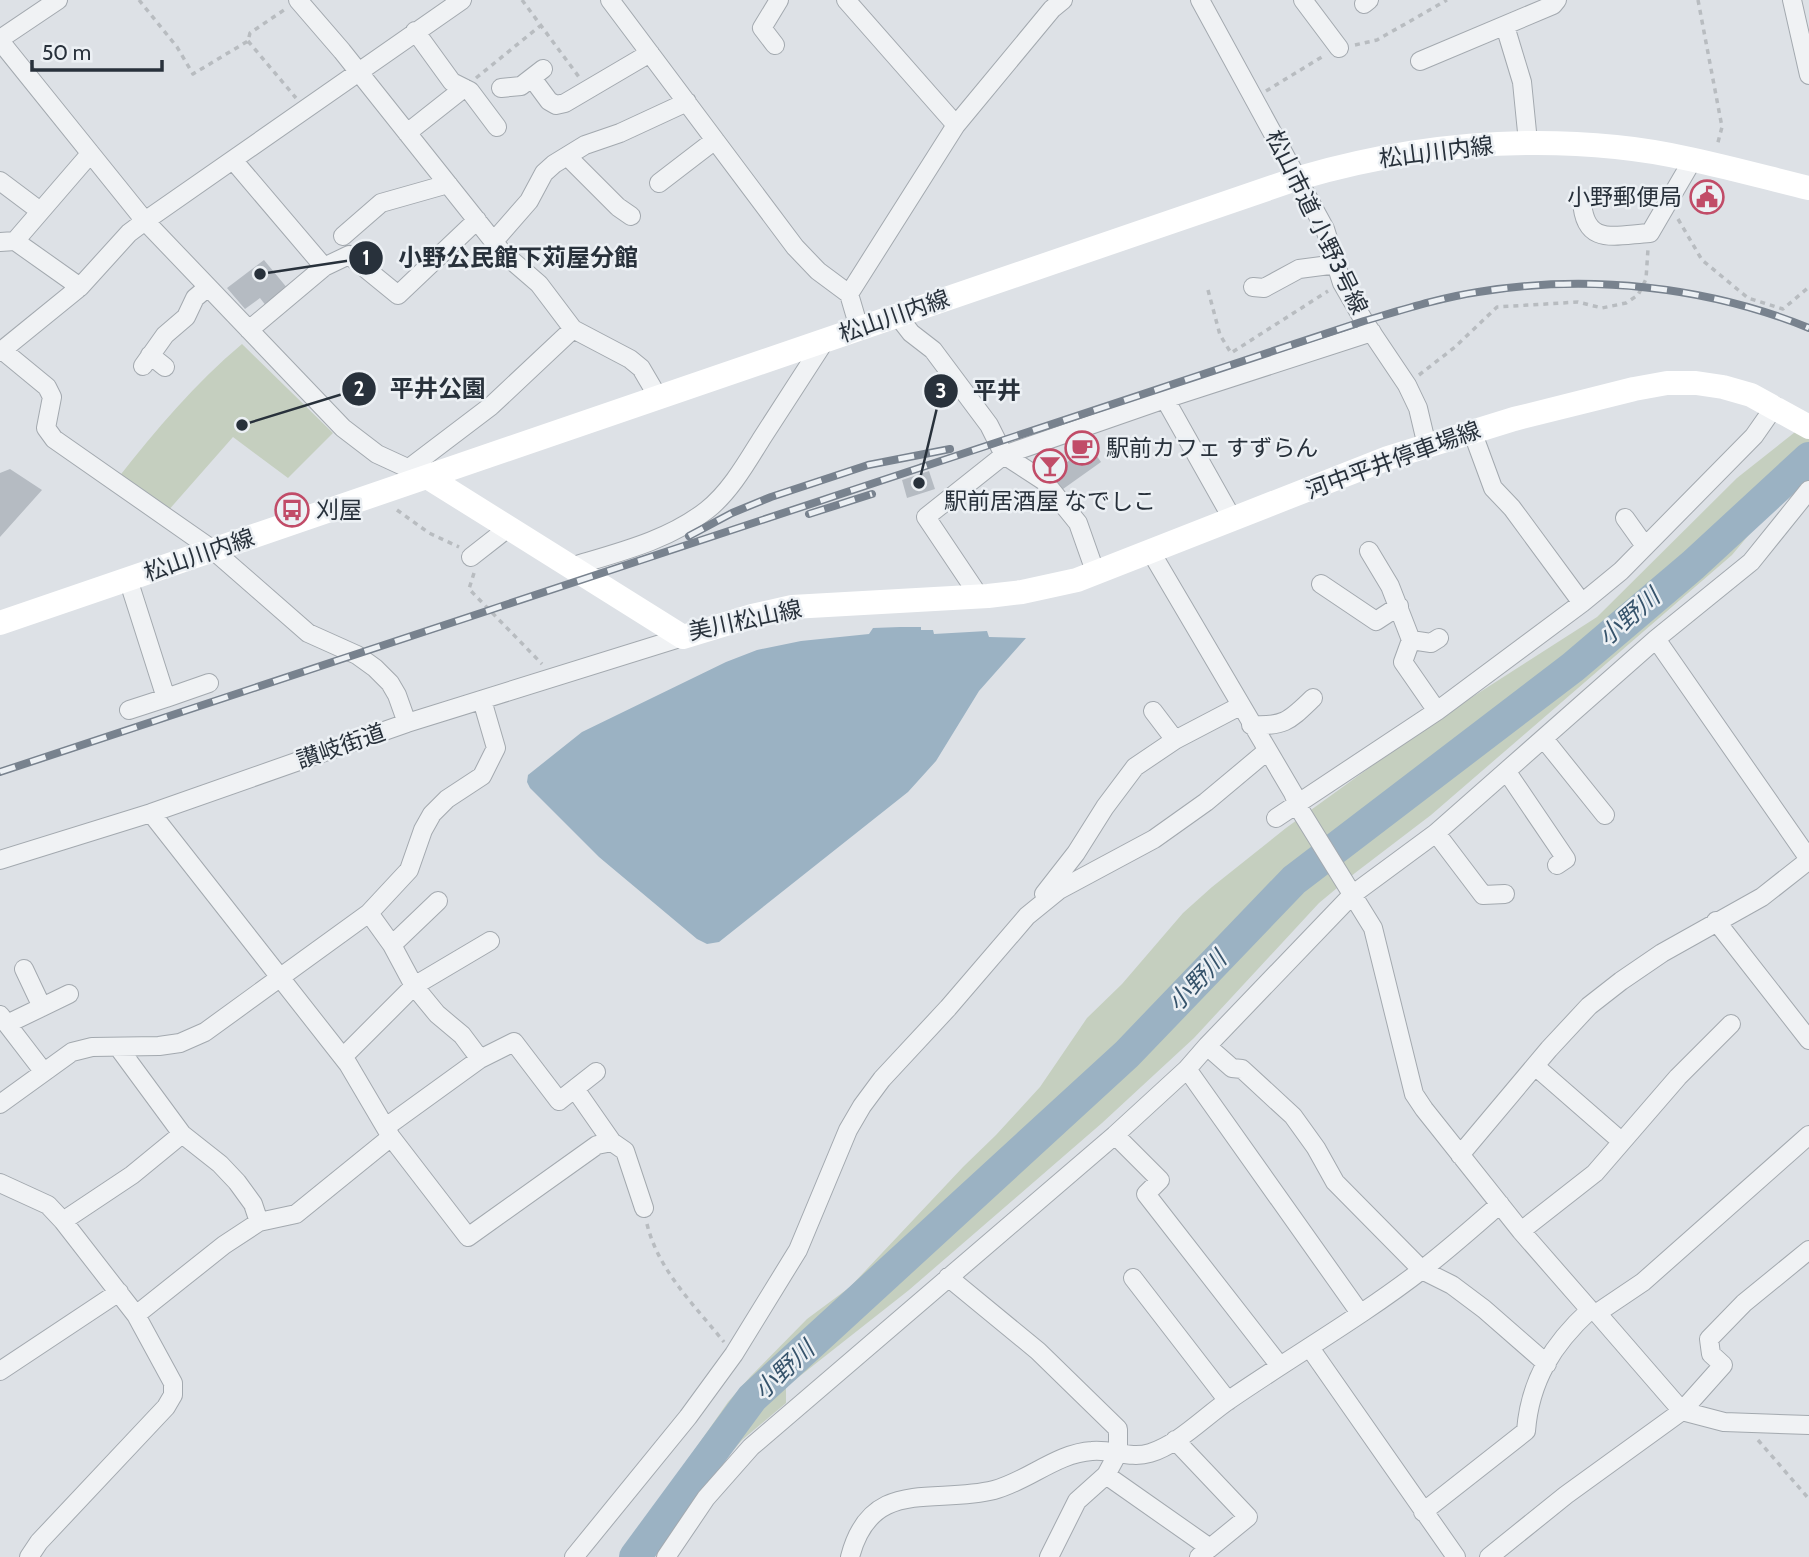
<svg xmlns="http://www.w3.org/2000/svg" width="1809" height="1557" viewBox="0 0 1809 1557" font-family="Cabin,'Noto Sans JP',sans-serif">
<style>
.green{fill:#c5cfbf}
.water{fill:#9bb2c3}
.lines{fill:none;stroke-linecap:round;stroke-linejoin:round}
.river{stroke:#9bb2c3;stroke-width:32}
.building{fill:#b5bbc2}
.minor-casing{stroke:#a3a9af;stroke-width:20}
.path{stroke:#b8bcc0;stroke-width:3.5;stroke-dasharray:5 5;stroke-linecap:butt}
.minor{stroke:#f0f2f4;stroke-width:18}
.secondary{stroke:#fff;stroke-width:24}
.rail-casing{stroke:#78828e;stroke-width:8}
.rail{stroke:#ecf0f4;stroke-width:5;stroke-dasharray:16;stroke-linecap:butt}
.labels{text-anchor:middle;stroke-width:5;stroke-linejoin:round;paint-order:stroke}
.street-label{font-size:23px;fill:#28313b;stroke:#ecf0f4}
.poi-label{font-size:23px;fill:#28313b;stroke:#ecf0f4;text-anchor:start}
.water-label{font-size:24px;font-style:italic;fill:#36536b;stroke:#ecf0f4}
.leader{fill:none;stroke:#28313b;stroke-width:2.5}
.callout-dot{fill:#28313b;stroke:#ecf0f4;stroke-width:2.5}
.mark-label{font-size:21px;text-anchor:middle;font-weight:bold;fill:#fff}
.callout-label{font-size:24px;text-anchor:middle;font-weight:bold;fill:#28313b;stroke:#ecf0f4;stroke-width:5;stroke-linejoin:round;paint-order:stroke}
</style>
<rect width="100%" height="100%" fill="#dde1e6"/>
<path class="green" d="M242,344L333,433L288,478L233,437L167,512L118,478C156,430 195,383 242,344Z
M1809,421V463L1732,555L1431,815L1355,873L1319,903L1194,1038L1102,1123L909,1290L786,1387V1403L742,1440L708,1480L654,1557H620L728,1402L750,1377L807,1319L850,1287L963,1167L996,1135L1040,1087L1087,1018L1122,984L1183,913L1212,887L1286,828L1427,726L1597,617L1737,478Z"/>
<path class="water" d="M900,627H921V630H933L934,634L987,631L989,637L1026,638L979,691L936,761L908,792L719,942L707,944L697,939L599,857L530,788L527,782L528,775L582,732L726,662L757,650L801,641L869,634L873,628Z"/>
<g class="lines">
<path class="river" d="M635,1557L752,1398L1127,1054L1294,880L1573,667L1693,565L1809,458"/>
</g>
<path class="building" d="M264,260L288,289L267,307L260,298L245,309L227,288Z
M1083,436L1101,462L1056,494L1034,464L1053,451L1063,465L1078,454L1071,445Z
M10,469L42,490L0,537V473Z
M929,471L935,489L907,498L902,480Z"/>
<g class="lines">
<defs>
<path id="minor" d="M298,0L342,51L502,252L539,284L573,329L630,359L641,368L658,397
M610,0L795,247L818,271L849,294L859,328
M846,0L956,125
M1200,0L1325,229L1342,283L1364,321L1407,385L1418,408L1427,446
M1303,0L1339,48
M1792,0L1809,75
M1364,4L1369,0
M1505,26L1522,82L1528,142
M415,31L452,82L470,91L497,127
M0,39L58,0
M0,41L145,221L343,428L377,454L429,478
M775,45L762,28L779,0
M1420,61L1553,5L1557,0
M532,78L549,101L556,105L565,103L650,53
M501,88L521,86L543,69
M407,133L464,88
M567,156L618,207L631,216
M233,160L324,267L349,255L398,295L477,220
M0,181L40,211
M659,183L715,140
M1582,200C1584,247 1615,235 1650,233L1692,161
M343,236L381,203L448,184
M15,241L90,154
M494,241L529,201L544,173L554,164L585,145L620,133L687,102
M0,242L15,241L80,287
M1253,287L1264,288L1299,269L1337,264
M849,294L956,125L1052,9L1063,0
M897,315L911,333L933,350L989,425L1004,455L1044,481L1078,523L1096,574
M249,330L324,267
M2,350L47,387L52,397L46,428L54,439L213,550L308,633L357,655L375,668L390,683L397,695L407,723
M0,352L80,287L129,233L145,221L462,0
M150,355L165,367
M143,366L165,335L186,317L195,298L208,287
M1165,399L1233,520
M1472,431L1493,488L1512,508L1582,603
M408,469L491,406L573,329
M1625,518L1645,546
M1369,551L1390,586L1411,640L1403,662L1437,711
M1151,552L1293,793L1300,810L1373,928L1414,1094L1424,1109L1521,1231L1590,1310L1597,1313L1682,1411L1724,1422L1809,1425
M471,557L508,528
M570,567C616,553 668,541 707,510C730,492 747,462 762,438C783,405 805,372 826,339
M128,579L166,698L209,683
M1321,584L1376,621L1399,606
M979,596L926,517L1004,455L1165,399L1372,332
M1656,639L1809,859
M1411,640L1431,643L1439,638
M129,710L166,698
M1153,711L1175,740
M1251,725C1285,727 1290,720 1313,698
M1544,739L1605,815
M1507,772L1566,859L1557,865
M151,813L348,1064L391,1137L468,1237L597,1145L612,1142L625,1151L644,1208
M1276,818L1437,711L1582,603L1621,571L1754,436L1775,406
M1436,833L1483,895L1505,894
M0,860L151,813L407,723L683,637
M1044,894L1076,853L1105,807L1135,767L1175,740L1240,706
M369,913L392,945L414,986L437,1014L462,1035L480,1059
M1716,921L1809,1040
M392,945L438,901
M24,969L42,1007
M0,1015L43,1071
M7,1024L69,994
M1207,1046L1232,1068L1242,1069L1293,1116L1316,1148L1335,1182L1422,1270L1452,1285L1484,1309L1547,1364
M118,1047L182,1134L220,1164L237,1182L253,1204L259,1222
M343,1057L414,986L490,941
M1535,1066L1621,1141
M1187,1069L1360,1313
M575,1089L612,1142
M0,1104L72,1052L92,1047L159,1046L180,1043L205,1032L369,913L409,870L423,830L432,814L447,799L482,776L496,748L482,700
M386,1127L480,1059L514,1042L559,1101L596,1072
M1115,1135L1160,1180L1146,1194L1280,1366
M1460,1155L1549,1049L1589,1006L1621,981L1662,953L1762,897L1809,860
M0,1183L48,1205L63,1221L136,1315L173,1383V1395L166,1407L39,1542L29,1557
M63,1221L132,1175L182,1134
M1521,1231L1595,1173L1678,1077L1731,1024
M948,1277L1038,1351L1118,1429V1453L1106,1475L1077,1501L1049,1557
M1133,1278L1228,1401
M1597,1313L1643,1282L1809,1135
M136,1315L224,1245L259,1222L296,1214L391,1137
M1310,1348L1456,1557
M0,1371L119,1292
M1175,1440L1248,1517L1199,1557
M1106,1475L1210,1548
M1423,1512L1526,1431C1530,1380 1553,1344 1590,1310
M574,1557L688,1417L734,1354L798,1250L848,1130L862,1106L882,1079L948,1008L1027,916L1059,890L1154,839L1206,802L1267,751
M666,1557L706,1498L751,1447L1115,1135L1187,1069L1207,1046L1352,895L1436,833L1656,639L1751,562L1809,490
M850,1557C871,1476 934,1505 994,1490C1028,1481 1057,1453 1092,1451C1112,1449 1130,1459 1150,1453C1179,1444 1204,1417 1229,1400C1293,1356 1361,1317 1423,1269C1449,1249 1475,1226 1500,1204
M1489,1557L1566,1495L1682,1411L1723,1365L1711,1354L1709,1339L1744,1303L1809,1250"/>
</defs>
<use href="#minor" class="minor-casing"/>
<path class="path" d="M139,0L177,47L193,74L248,41L250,33L284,10
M522,0L579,77
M1698,0L1722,127L1717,146
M248,41L296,98
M1355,45L1377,40L1447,0
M476,78L540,26
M1266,91L1325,55
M1678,219L1702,260L1748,298L1783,309L1809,287
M1208,290L1220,335L1231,353L1328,291
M1419,375L1455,347L1497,307L1578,302L1602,308L1626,303L1638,295L1646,279L1648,249
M921,463L924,472
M397,510L429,533L459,547
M474,573L469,589L542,664
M647,1224C658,1270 695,1306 724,1342
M1758,1440L1809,1499"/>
<use href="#minor" class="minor"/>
<path class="secondary" d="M429,478L683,637L752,616L792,607L988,596L1022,592L1077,580L1388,458L1514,419L1634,389L1667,383H1696L1723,387L1751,395L1809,427
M0,623L1299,178C1402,148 1508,136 1616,147C1679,153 1747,173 1809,188"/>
<defs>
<path id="rail" d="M809,514L872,494
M689,536L732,513L771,497L868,465L950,449
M0,772L1364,321C1402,310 1439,298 1478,292C1588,274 1706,286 1809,328"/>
</defs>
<use href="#rail" class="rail-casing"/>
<use href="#rail" class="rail"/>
</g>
<defs>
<symbol id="civic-ring" viewBox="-11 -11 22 22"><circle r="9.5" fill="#ecf0f4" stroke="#c14c68" stroke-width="1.5"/><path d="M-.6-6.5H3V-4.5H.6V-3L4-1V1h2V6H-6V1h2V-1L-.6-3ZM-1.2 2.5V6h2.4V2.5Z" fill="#c14c68"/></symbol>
<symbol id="cafe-ring" viewBox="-11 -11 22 22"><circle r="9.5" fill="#ecf0f4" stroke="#c14c68" stroke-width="1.5"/><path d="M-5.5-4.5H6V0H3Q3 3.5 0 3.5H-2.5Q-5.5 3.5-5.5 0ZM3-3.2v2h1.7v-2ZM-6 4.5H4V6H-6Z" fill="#c14c68"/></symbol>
<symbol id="bar-ring" viewBox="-11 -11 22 22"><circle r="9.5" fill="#ecf0f4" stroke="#c14c68" stroke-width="1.5"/><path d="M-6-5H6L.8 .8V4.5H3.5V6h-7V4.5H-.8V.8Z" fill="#c14c68"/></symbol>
<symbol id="bus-ring" viewBox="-11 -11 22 22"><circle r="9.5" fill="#ecf0f4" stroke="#c14c68" stroke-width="1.5"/><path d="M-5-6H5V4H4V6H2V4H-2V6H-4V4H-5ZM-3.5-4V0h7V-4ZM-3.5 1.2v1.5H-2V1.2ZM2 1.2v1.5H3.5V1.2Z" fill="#c14c68"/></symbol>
</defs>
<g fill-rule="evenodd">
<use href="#civic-ring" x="1688" y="178" width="38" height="38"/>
<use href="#cafe-ring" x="1063" y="429" width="38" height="38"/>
<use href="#bar-ring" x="1031" y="447" width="38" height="38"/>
<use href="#bus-ring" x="273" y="491" width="38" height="38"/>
</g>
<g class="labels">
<g class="street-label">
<text transform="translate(1436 152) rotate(-7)" y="8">松山川内線</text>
<text transform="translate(1317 222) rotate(64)" y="8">松山市道 小野3号線</text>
<text transform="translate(894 316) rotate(-19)" y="8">松山川内線</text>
<text transform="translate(1393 460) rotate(-20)" y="8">河中平井停車場線</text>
<text transform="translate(199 555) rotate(-19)" y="8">松山川内線</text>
<text transform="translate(745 620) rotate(-12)" y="8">美川松山線</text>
<text transform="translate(341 746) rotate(-19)" y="8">讃岐街道</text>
</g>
<g class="poi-label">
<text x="1682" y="205" text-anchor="end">小野郵便局</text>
<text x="1106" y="456">駅前カフェ すずらん</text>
<text x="1050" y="509" text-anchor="middle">駅前居酒屋 なでしこ</text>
<text x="316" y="518">刈屋</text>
</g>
<g class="water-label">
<text transform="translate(1629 617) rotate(-41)" y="8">小野川</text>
<text transform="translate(1197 981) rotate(-46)" y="8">小野川</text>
<text transform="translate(784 1370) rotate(-43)" y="8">小野川</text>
</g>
</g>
<path class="leader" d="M260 274L366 258M242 425L359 389M919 483L941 391"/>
<g class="callout-dot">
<circle cx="260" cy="274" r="7"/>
<circle cx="242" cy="425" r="7"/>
<circle cx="919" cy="483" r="7"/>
<circle cx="366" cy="258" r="18"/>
<circle cx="359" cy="389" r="18"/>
<circle cx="941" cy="391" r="18"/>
</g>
<g class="mark-label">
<text x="366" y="265">1</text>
<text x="359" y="396">2</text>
<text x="941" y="398">3</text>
</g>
<g class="callout-label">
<text x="518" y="266">小野公民館下苅屋分館</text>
<text x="438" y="397">平井公園</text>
<text x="997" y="399">平井</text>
</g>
<path d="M32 60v10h130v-10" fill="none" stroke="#28313b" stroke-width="3.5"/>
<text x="42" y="60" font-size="21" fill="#28313b" stroke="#ecf0f4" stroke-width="5" paint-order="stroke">50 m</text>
</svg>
